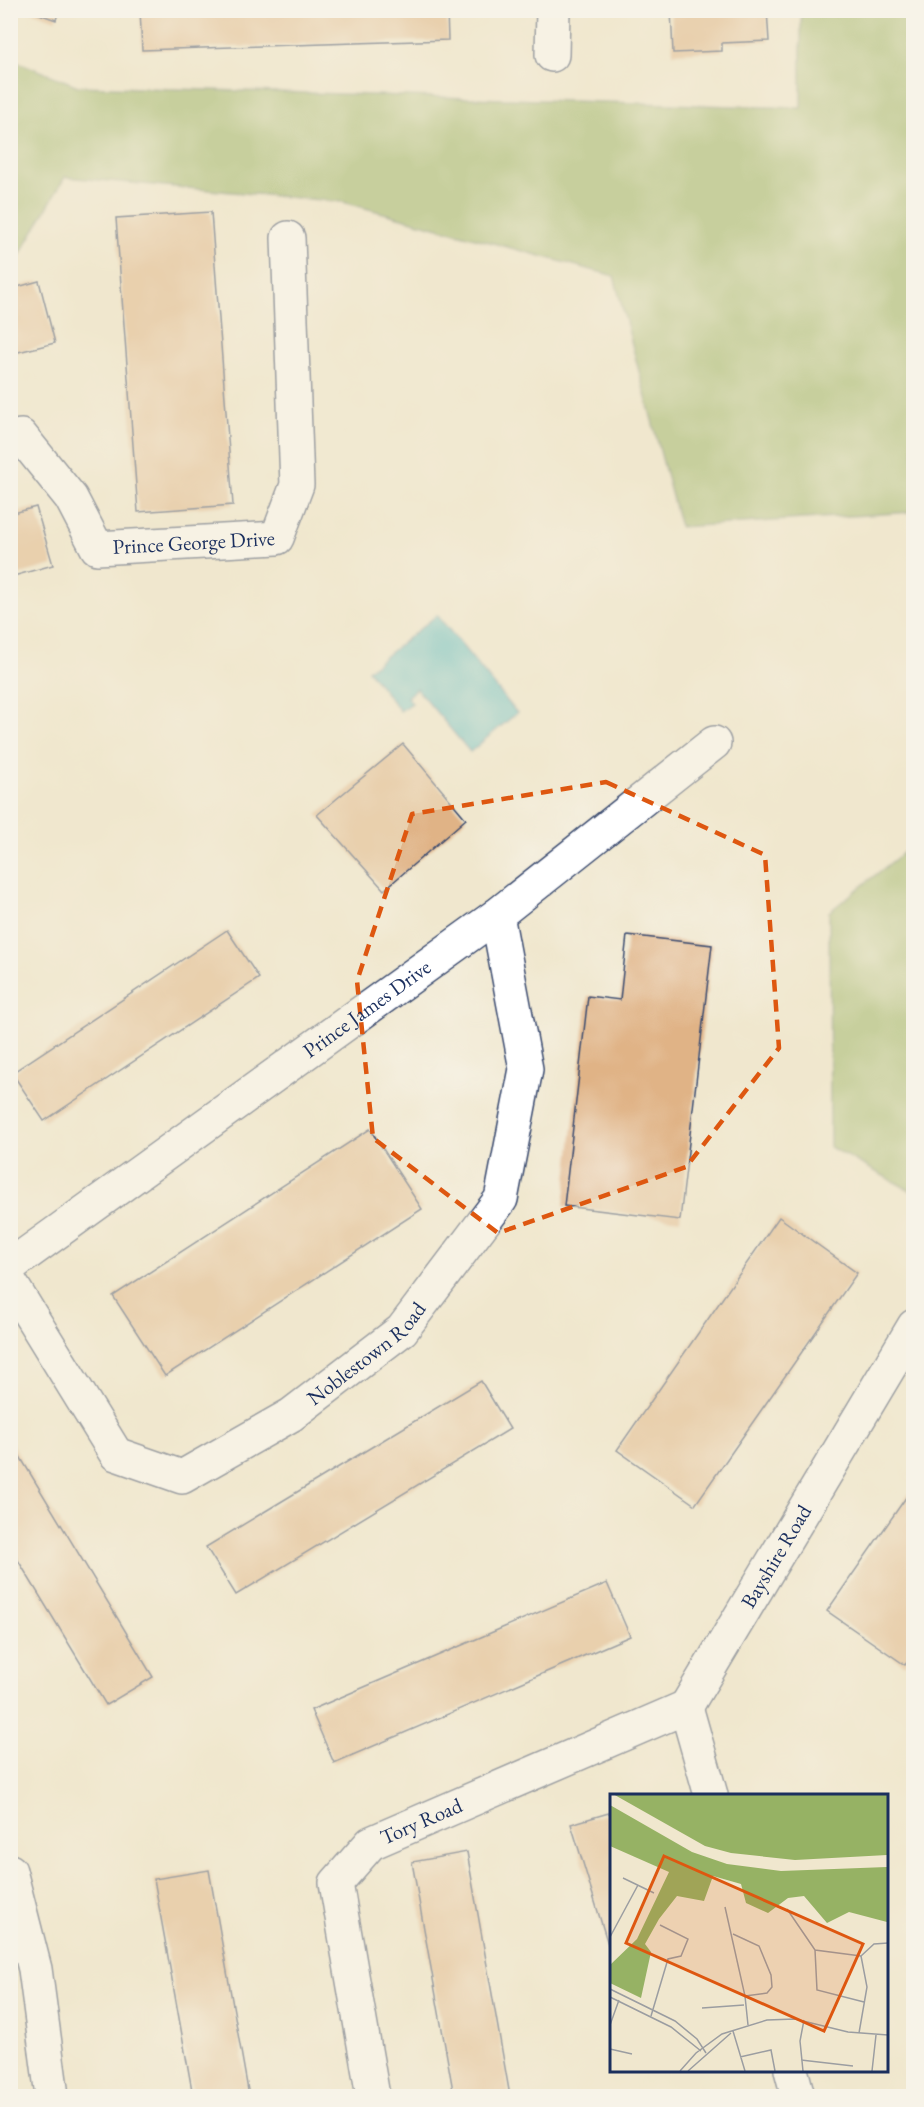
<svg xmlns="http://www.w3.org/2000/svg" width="924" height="2107" viewBox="0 0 924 2107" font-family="'EB Garamond',serif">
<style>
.forest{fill:#96b264;stroke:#587061;stroke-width:1.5}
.water{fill:#49b7c4;stroke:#327391;stroke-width:1.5}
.building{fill:#e0b386}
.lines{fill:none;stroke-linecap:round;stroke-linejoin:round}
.minor-casing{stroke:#3b4b6f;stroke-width:36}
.tertiary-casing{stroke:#3b4b6f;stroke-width:36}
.minor{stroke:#fff;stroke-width:33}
.tertiary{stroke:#fff;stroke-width:33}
.marked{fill:none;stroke:#de5710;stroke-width:4.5;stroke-dasharray:12 8;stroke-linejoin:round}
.labels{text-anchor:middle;stroke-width:6;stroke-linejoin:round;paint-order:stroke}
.street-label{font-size:21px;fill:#1b2f5e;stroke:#f7f3e8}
.inset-road{fill:none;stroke:#9b9da1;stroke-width:1.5}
.view{fill:#de5710;fill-opacity:0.15;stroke:#de5710;stroke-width:3}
.inset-edge{fill:none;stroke:#1b2f5e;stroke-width:3}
</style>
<rect width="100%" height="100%" fill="#f7f3e8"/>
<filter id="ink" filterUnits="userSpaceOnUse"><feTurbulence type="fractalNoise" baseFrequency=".0167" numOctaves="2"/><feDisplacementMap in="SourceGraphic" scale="12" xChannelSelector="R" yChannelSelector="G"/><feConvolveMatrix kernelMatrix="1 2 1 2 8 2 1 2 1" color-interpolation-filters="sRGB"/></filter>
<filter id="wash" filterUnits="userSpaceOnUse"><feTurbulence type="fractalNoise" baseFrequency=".008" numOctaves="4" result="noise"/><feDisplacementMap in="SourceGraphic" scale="24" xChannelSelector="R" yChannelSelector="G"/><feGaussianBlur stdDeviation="1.35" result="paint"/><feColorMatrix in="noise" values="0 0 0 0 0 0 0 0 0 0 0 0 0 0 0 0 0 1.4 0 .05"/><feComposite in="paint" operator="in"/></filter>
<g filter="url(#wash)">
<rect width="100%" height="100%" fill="#f0e7ce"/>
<path class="forest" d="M801,11H913V512L680,527L614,276L343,202L65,177L15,263L11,264V59L78,86L801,108Z
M913,845V1192L830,1147L829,912Z"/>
<path class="water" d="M437,615L517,713L470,752L416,688L407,697L412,703L400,711L368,670Z"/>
<g id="blocks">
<path class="building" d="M28,10H59L56,20Z
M140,10H447L448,40L142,50Z
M671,10H767L769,41L722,43V51L673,53Z
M211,212L233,505L138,512L116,218Z
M39,281L55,343L10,354V289Z
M36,507L53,565L10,577V514Z
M403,744L466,819L384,890L317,815Z
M227,930L259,978L44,1121L12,1073Z
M627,935L712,945L680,1220L564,1206L588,996L620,1000Z
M370,1129L422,1209L165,1376L113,1296Z
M779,1217L857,1273L695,1505L617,1450Z
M481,1381L510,1429L236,1595L206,1547Z
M10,1440L153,1677L106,1705L10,1547Z
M914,1486V1653L905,1665L827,1611Z
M607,1583L630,1636L334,1763L311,1710Z
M612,1812V1954H611L571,1824Z
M467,1852L510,2096H454L412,1862Z
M209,1870L249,2096H193L154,1879Z"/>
</g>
</g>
<g filter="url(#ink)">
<use href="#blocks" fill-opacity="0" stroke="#3b4b6f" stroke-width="1.5"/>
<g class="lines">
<defs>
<g id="minor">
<path d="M552,55L553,10"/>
<path id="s1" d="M10,438L21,436L71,498L97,548L277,538L297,485L288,238"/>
<path id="s2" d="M10,1266L497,915L714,743"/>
<path id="s3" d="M10,1282L116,1454L182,1477L291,1415L402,1330L501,1199L526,1069L497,915"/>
<path id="s4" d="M711,1795L686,1707L914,1326"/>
<path d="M791,2070L798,2096"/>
<path id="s5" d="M373,2096L336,1883L371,1843L686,1707"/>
</g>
<path id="tertiary" d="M10,1871L35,1969L52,2096"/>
</defs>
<use href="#minor" class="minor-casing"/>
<use href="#tertiary" class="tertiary-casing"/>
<use href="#minor" class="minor"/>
<use href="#tertiary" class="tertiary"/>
</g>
</g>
<path d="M0 0H924V2107H0ZM606,782L765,855L779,1048L686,1167L498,1233L373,1138L357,981L412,814Z" fill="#f0e7ce" fill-opacity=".55" fill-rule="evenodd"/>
<path class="marked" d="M606,782L765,855L779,1048L686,1167L498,1233L373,1138L357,981L412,814Z"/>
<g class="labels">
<g class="street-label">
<text dy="7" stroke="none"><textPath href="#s1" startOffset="244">Prince George Drive</textPath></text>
<text dy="7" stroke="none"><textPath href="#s2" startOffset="440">Prince James Drive</textPath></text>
<text dy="7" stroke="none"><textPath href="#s3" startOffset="495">Noblestown Road</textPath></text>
<text dy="7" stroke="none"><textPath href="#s4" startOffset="267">Bayshire Road</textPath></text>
<text dy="7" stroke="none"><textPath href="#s5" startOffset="324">Tory Road</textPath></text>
</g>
</g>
<g transform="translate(610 1794)">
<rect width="278" height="278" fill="#f0e7ce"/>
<path d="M3,0H277V61L185,66L121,59L95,52ZM0,11L82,58L117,70L171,77L277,73V128L239,118L217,129L194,102L178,104L158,119L136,109L131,90L103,82L94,107L67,102L49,125L35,150L41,158L31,204L0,189V171L27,145L59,78L0,52Z" fill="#96b264"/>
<path class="inset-road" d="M13,84L44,99M115,113L135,202L138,231M177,115L205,156L251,162M123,140L149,152L161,181L162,193L157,199L135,202M0,143L28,91M205,156L207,196L254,208M251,162L264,150L278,149M0,195L65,227L87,245L96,259M0,203L61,233L91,257M92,214L134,211M41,222L58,165L71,162L78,145L50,131M0,231L9,206M123,237L135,277M249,239L257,193L251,162M0,255L22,260M130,263L161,256L165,277M191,266L243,272M70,277L86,259L112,240L157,226L185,225L238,238L278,241M78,277L121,239M193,277L190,247L194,226M262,277L266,241"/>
<path class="view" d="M54,62L253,150L214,237L16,149Z"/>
<rect width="278" height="278" class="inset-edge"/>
</g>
<rect width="924" height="2107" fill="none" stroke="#f7f3e8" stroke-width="36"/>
</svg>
